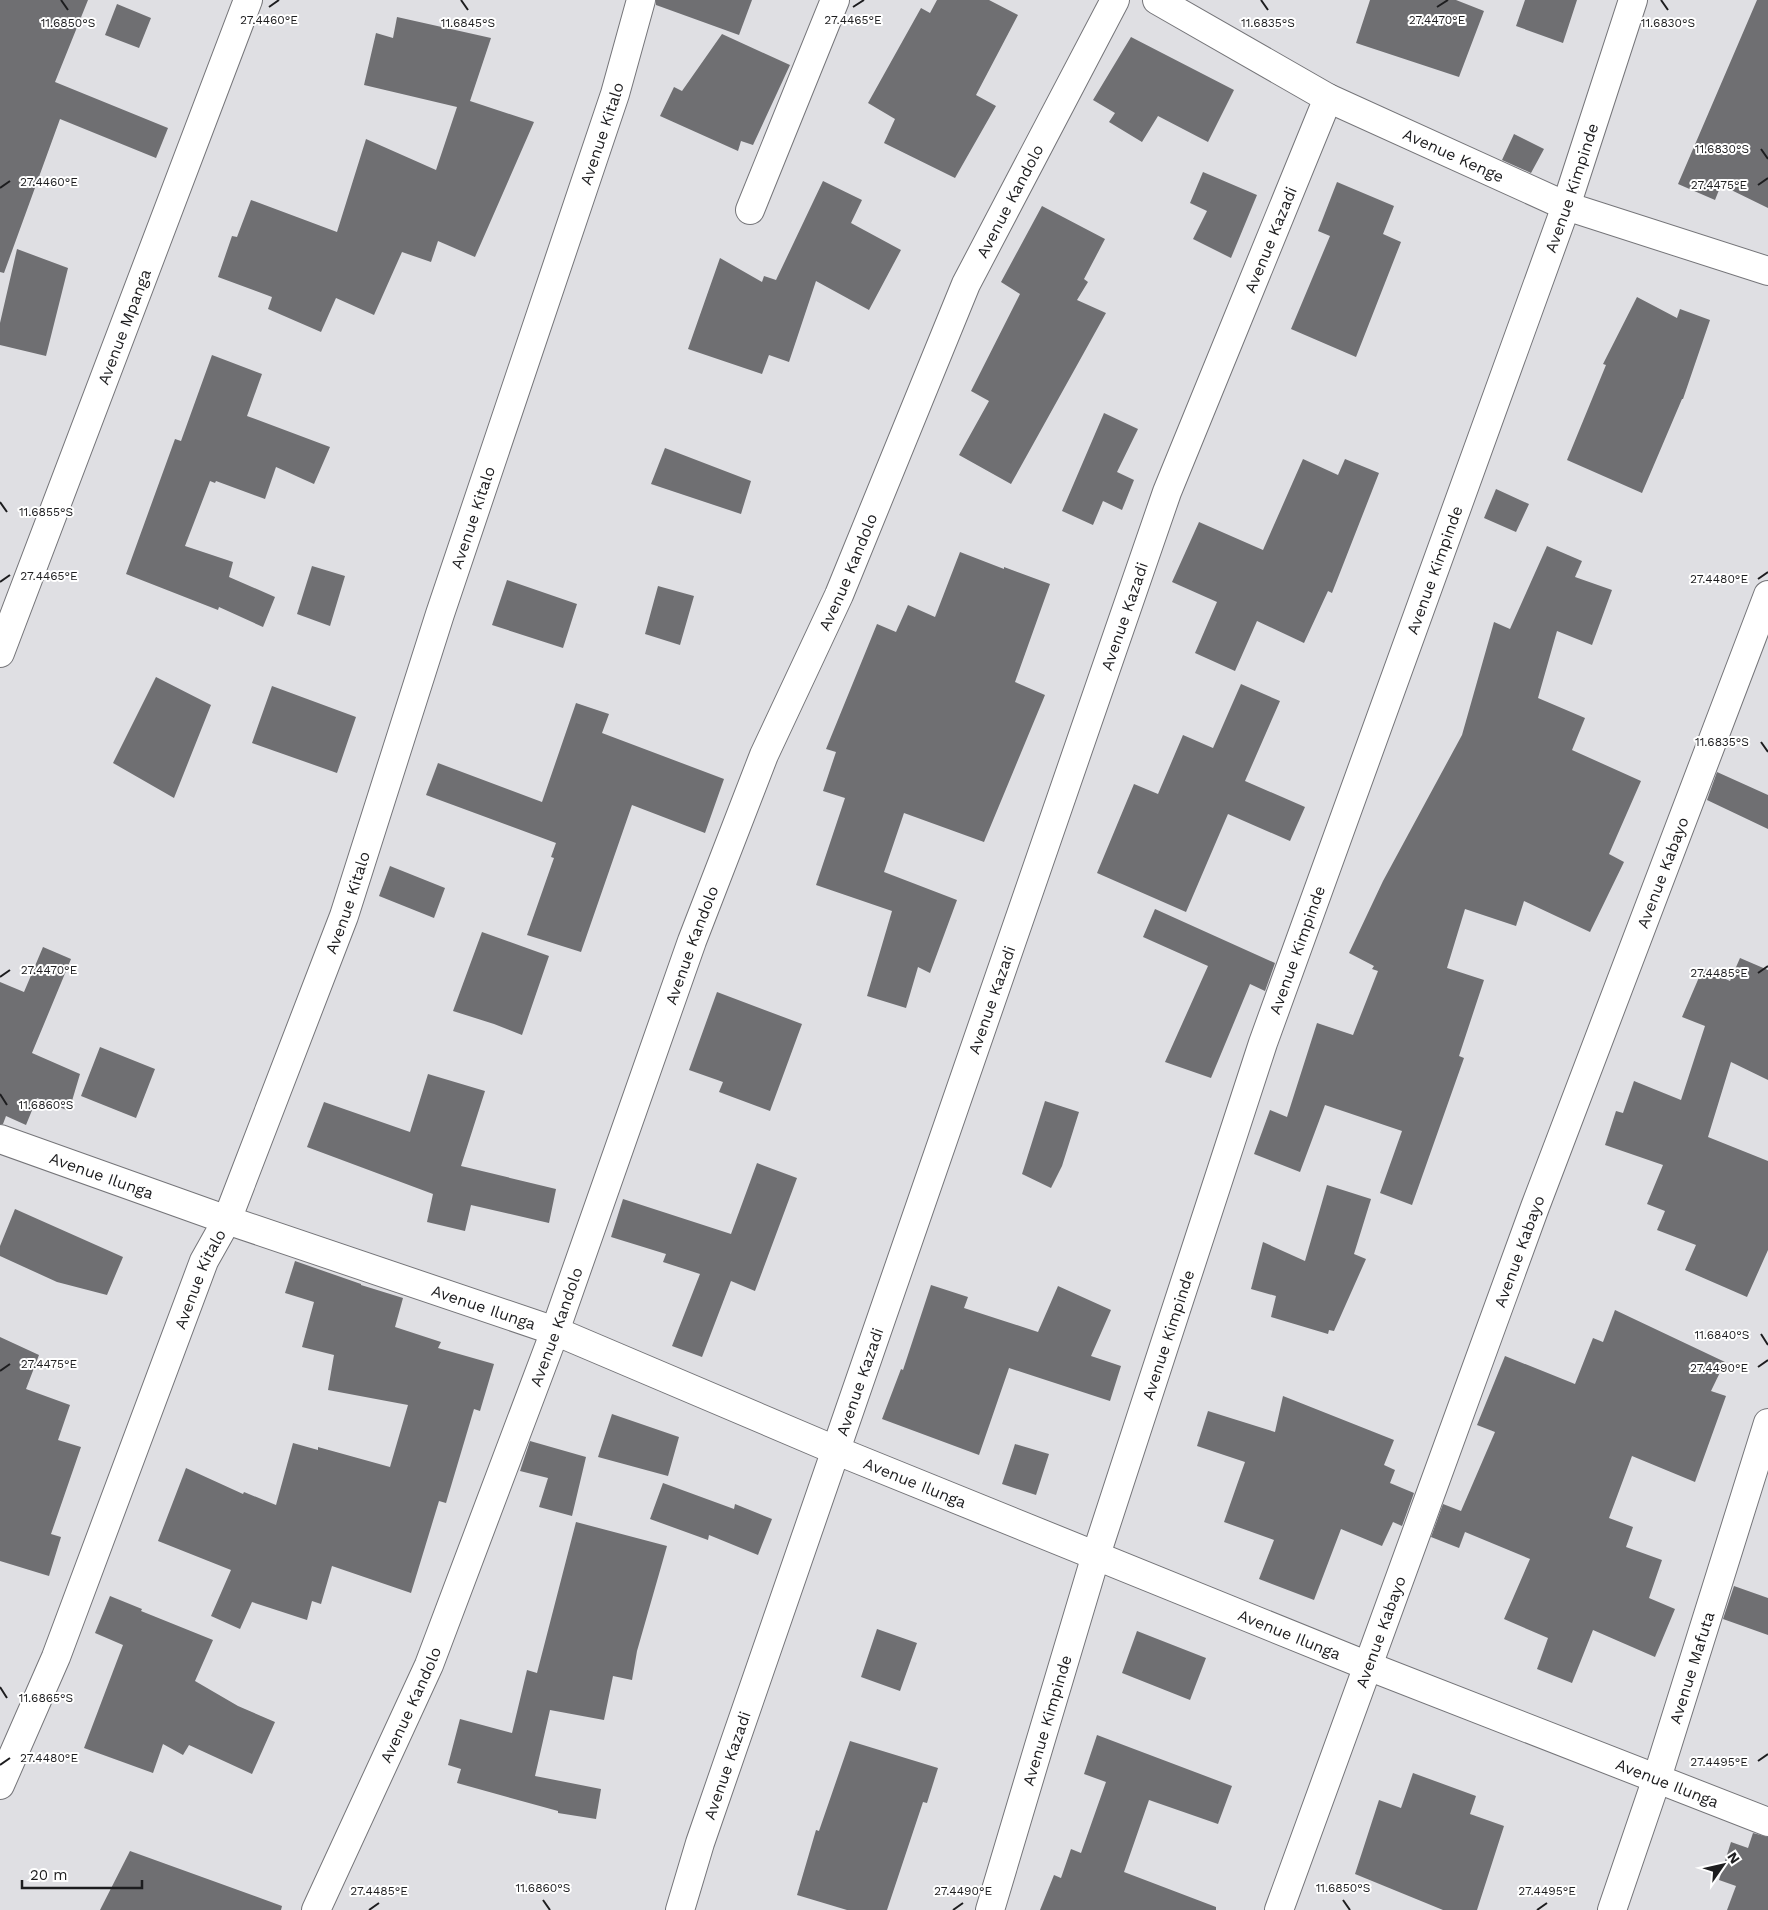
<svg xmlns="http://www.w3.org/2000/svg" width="1768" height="1910" viewBox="0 0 1768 1910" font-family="'Work Sans',sans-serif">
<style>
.building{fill:#6f6f72}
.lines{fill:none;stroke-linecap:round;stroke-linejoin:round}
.minor-casing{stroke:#757579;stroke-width:30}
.minor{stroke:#fff;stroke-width:28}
.ticks{fill:none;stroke:#1d1d1f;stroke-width:2}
.labels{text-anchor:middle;stroke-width:4;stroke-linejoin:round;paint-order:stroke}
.street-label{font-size:16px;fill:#1d1d1f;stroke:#fff}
.ticks-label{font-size:12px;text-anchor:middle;fill:#1d1d1f;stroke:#fff;stroke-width:4;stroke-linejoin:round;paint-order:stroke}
</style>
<rect width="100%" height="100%" fill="#dfdfe3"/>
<path class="building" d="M0,0H88L55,82L168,128L156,158L60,119L4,273L0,272Z
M656,0H752L739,35L656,5Z
M937,0H989L1018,15L976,95L996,106L955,178L884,143L895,119L868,103L921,8L930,13Z
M1370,0H1456L1484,11L1459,77L1356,43Z
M1525,0H1577L1563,43L1516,26Z
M1757,0H1768V208L1721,185L1715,200L1678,184Z
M117,4L151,18L139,48L105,35Z
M397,17L491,38L470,101L534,122L475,257L438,241L431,262L402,252L374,315L336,298L321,332L268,309L272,297L218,277L232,236L237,237L251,200L337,232L366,139L436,170L457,107L364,85L376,33L393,38Z
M722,34L790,65L753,145L741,141L738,151L660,116L674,87L682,91Z
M1131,37L1234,90L1208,142L1158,116L1142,142L1109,122L1115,113L1093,100Z
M1514,134L1544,149L1531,173L1502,160Z
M1203,172L1257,195L1231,258L1193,239L1207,211L1190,203Z
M823,181L862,200L851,223L901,250L869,310L816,281L789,362L769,355L762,374L688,349L720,258L762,282L764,276L776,280Z
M1337,182L1394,206L1383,234L1401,242L1356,357L1291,329L1330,236L1318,231Z
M1042,206L1105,239L1084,279L1088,282L1077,300L1106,313L1011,484L959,455L989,401L971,391L1020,294L1001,282Z
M17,249L68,268L46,356L0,345V323Z
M1637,297L1677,318L1680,309L1710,320L1683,399H1682L1642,493L1567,460L1606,365L1603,364Z
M212,355L262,374L247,416L330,447L314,484L276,467L265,499L216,481L215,483L210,481L185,546L233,562L229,577L275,597L263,627L219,607L218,610L126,574L175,439L181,441Z
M1104,413L1138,429L1117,472L1134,480L1122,510L1103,501L1093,525L1062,511Z
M665,448L751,481L741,514L651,484Z
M1303,459L1338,475L1345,459L1379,473L1332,593L1328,591L1304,643L1257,621L1235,671L1195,653L1217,602L1172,582L1199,522L1263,550Z
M1496,489L1529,504L1516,532L1484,518Z
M1547,546L1582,561L1575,577L1612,590L1592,645L1557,631L1538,698L1585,718L1572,750L1641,781L1609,854L1624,862L1590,932L1524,901L1516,926L1465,909L1447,968L1484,980L1459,1056L1464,1058L1412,1205L1380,1193L1402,1131L1325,1105L1300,1172L1254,1154L1270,1110L1287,1117L1317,1023L1353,1035L1378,971L1372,969L1374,966L1349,953L1383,881L1462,735L1494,622L1510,629Z
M960,552L1004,569V567L1050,584L1015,682L1045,695L984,842L904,813L884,872L957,900L930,973L918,967L906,1008L867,996L892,911L816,885L845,798L823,791L836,752L826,749L877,624L896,632L908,605L935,617Z
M312,566L345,576L330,626L297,614Z
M507,580L577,604L563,648L492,625Z
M658,586L694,596L680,645L645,634Z
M156,677L211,705L174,798L113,763Z
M1241,684L1280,701L1245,781L1305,807L1290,841L1228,814L1186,912L1097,873L1134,784L1158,794L1183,735L1213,748Z
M272,686L356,717L337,773L252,743Z
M576,703L609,714L602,733L724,779L705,833L632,805L581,952L527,935L554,858L551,857L556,843L426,795L438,763L542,802Z
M1717,772L1768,795V829L1707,800Z
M390,866L445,888L434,918L379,896Z
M1155,909L1275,963L1265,991L1250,984L1211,1078L1165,1062L1208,966L1143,937Z
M482,932L549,956L522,1035L494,1024L453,1011Z
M43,947L71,959L32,1053L80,1074L69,1111L37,1098L26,1125L6,1116L3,1124H0V982L24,992Z
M1740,958L1768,970V1080L1731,1062L1708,1137L1768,1161V1250L1747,1297L1685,1270L1696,1245L1657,1230L1665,1211L1647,1204L1663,1165L1605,1145L1616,1111L1623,1113L1634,1081L1681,1100L1705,1026L1682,1017L1703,968L1730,981Z
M717,992L802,1024L770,1111L719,1092L723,1082L689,1070Z
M100,1047L155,1069L136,1118L81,1096Z
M428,1074L485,1091L461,1166L556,1189L549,1223L471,1205L465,1231L427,1222L433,1194L307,1147L324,1102L410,1132Z
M1045,1101L1079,1112L1062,1166L1051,1188L1022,1174Z
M757,1163L797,1178L755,1291L731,1281L702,1357L672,1346L700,1274L663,1262L666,1254L611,1237L623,1199L731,1234Z
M1327,1185L1371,1199L1354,1254L1366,1259L1334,1331L1329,1330L1328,1334L1271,1317L1276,1296L1251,1289L1263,1242L1305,1261Z
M15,1209L123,1257L107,1295L57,1282L0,1256V1246Z
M295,1261L361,1284V1285L403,1298L395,1327L441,1342L438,1348L494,1364L480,1411L474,1409L446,1503L439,1501L411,1593L332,1566L321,1604L312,1601L307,1620L252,1602L240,1629L211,1616L231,1570L158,1541L186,1468L243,1494L244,1492L276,1505L293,1443L318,1450V1447L390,1467L408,1405L328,1390L334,1355L302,1347L314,1302L285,1293Z
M931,1285L968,1297L964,1308L1038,1332L1058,1286L1111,1310L1091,1356L1121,1366L1110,1401L1009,1368L979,1455L882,1419L901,1369L903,1370Z
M1615,1310L1725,1362L1711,1391L1726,1396L1695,1482L1632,1456L1609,1518L1633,1527L1626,1547L1662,1560L1649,1598L1675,1609L1655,1657L1593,1630L1572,1683L1537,1669L1548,1638L1504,1619L1530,1559L1465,1532L1459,1548L1431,1537L1443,1504L1461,1511L1495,1432L1477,1425L1505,1356L1575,1384L1593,1338L1603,1342Z
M0,1337L39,1355L26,1389L70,1405L58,1440L81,1447L51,1534L61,1537L49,1576L0,1561Z
M1283,1396L1394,1440L1384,1465L1395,1470L1390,1483L1414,1493L1402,1526L1393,1522L1382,1546L1341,1529L1314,1600L1259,1579L1274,1540L1224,1522L1245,1462L1197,1446L1208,1411L1275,1432Z
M612,1414L679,1437L668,1476L598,1457Z
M530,1441L586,1457L572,1516L539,1507L548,1478L520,1471Z
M1015,1444L1049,1454L1036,1495L1002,1484Z
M663,1483L734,1509L735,1504L772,1519L758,1555L709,1535L708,1540L650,1519Z
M576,1522L667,1546L637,1651L632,1680L613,1676L604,1720L550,1710L535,1776L601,1789L596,1819L558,1813V1811L457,1783L461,1769L448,1765L460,1719L512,1733L527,1670L537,1673Z
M1734,1586L1768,1598V1635L1723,1619Z
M110,1596L142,1609L141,1611L213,1640L195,1681L238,1706L275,1722L252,1774L189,1745L183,1755L163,1744L153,1773L84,1748L123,1645L95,1633Z
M877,1629L917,1643L900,1691L861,1677Z
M1137,1631L1206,1658L1190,1700L1122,1673Z
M1097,1735L1232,1786L1218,1824L1149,1800L1124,1872L1216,1907V1910H1040L1054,1875L1061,1878L1071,1849L1081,1853L1106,1782L1084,1774Z
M850,1741L938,1768L927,1803L923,1802L887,1910H847L797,1895L816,1830L819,1831Z
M1413,1773L1476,1796L1470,1814L1504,1826L1477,1910H1443L1355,1874L1379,1800L1401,1808Z
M1753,1833L1768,1837V1910H1727L1736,1886L1719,1880L1731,1842L1748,1848Z
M130,1851L282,1906L281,1910H100Z"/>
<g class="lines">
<defs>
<g id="minor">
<path id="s1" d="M1157,0L1328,98L1566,206L1768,271"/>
<path d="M750,210L835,0"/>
<path id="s2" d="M0,653L248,0"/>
<path id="s3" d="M0,1139L227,1220L555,1331L835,1450L1368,1666L1768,1822"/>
<path id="s4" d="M0,1785L56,1657L204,1261L227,1220L344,916L440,614L615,94L641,0"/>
<path id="s5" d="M316,1910L429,1665L555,1331L692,941L764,755L839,595L966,284L1115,0"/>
<path id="s6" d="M680,1910L700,1843L1167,492L1328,98"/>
<path id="s7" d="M990,1910L1096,1555L1263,1043L1566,206L1633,0"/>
<path id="s8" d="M1279,1910L1535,1207L1768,595"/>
<path id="s9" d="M1612,1910L1657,1778L1768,1423"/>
</g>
</defs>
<use href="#minor" class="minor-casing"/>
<use href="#minor" class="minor"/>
</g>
<path class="ticks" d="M61,0L68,10M461,0L468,10M1261,0L1268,10M1661,0L1668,10M269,7L279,0M853,7L864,0M1437,7L1448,0M1761,149L1768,159M1758,185L1768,178M0,188L10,181M0,502L7,512M1758,579L1768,572M0,582L10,575M1761,742L1768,752M1758,973L1768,966M0,977L10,970M0,1094L7,1105M1761,1334L1768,1345M1758,1367L1768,1360M0,1371L10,1364M0,1687L7,1698M1758,1761L1768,1754M0,1765L10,1758M543,1900L550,1910M1343,1900L1350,1910M369,1910L379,1903M953,1910L963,1903M1537,1910L1547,1903"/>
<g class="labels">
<g class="street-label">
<text dy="6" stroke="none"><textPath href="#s4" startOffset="1759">Avenue Kitalo</textPath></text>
<text dy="6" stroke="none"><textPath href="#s1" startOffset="335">Avenue Kenge</textPath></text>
<text dy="6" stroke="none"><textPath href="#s7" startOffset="1818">Avenue Kimpinde</textPath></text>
<text dy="6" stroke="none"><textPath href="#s5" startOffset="1846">Avenue Kandolo</textPath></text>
<text dy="6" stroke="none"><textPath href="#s6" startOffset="1772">Avenue Kazadi</textPath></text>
<text dy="6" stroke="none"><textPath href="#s2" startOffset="349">Avenue Mpanga</textPath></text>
<text dy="6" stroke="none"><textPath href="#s4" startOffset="1354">Avenue Kitalo</textPath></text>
<text dy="6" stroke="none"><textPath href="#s7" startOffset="1412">Avenue Kimpinde</textPath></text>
<text dy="6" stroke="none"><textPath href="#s5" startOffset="1441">Avenue Kandolo</textPath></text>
<text dy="6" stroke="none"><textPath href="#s6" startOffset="1368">Avenue Kazadi</textPath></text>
<text dy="6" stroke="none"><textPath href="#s8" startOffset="1106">Avenue Kabayo</textPath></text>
<text dy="6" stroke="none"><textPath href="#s4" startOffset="949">Avenue Kitalo</textPath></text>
<text dy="6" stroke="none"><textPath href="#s5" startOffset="1036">Avenue Kandolo</textPath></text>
<text dy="6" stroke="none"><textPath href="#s7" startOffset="1008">Avenue Kimpinde</textPath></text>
<text dy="6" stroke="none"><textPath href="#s6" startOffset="962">Avenue Kazadi</textPath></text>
<text dy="6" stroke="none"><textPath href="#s3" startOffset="108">Avenue Ilunga</textPath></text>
<text dy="6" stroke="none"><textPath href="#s8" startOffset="701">Avenue Kabayo</textPath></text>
<text dy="6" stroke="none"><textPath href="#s4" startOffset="544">Avenue Kitalo</textPath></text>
<text dy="6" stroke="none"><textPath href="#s3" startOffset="512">Avenue Ilunga</textPath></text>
<text dy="6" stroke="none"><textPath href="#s5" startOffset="631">Avenue Kandolo</textPath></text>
<text dy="6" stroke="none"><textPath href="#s7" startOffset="602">Avenue Kimpinde</textPath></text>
<text dy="6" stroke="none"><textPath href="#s6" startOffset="558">Avenue Kazadi</textPath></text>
<text dy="6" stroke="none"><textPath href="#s3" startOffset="978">Avenue Ilunga</textPath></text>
<text dy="6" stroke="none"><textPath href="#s8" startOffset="296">Avenue Kabayo</textPath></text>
<text dy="6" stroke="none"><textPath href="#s3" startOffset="1382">Avenue Ilunga</textPath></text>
<text dy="6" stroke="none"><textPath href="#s9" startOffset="255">Avenue Mafuta</textPath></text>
<text dy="6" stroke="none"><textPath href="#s5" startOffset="226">Avenue Kandolo</textPath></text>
<text dy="6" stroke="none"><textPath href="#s7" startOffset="198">Avenue Kimpinde</textPath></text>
<text dy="6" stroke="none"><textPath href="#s6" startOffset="152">Avenue Kazadi</textPath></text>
<text dy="6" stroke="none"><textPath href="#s3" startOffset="1788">Avenue Ilunga</textPath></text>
</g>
</g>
<g class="ticks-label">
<text x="853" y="24">27.4465°E</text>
<text x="1437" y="24">27.4470°E</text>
<text x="269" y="24">27.4460°E</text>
<text x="1668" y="27">11.6830°S</text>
<text x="68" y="27">11.6850°S</text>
<text x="468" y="27">11.6845°S</text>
<text x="1268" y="27">11.6835°S</text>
<text x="1722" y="153">11.6830°S</text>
<text x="49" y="186">27.4460°E</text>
<text x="1719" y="189">27.4475°E</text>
<text x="46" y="516">11.6855°S</text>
<text x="49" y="580">27.4465°E</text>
<text x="1719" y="583">27.4480°E</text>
<text x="1722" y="746">11.6835°S</text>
<text x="49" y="974">27.4470°E</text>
<text x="1719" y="977">27.4485°E</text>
<text x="46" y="1109">11.6860°S</text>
<text x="1722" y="1339">11.6840°S</text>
<text x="49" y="1368">27.4475°E</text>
<text x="1719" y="1372">27.4490°E</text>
<text x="46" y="1702">11.6865°S</text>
<text x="49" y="1762">27.4480°E</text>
<text x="1719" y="1766">27.4495°E</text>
<text x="543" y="1892">11.6860°S</text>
<text x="1343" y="1892">11.6850°S</text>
<text x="379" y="1895">27.4485°E</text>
<text x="963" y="1895">27.4490°E</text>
<text x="1547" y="1895">27.4495°E</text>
</g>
<g transform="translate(1723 1865) rotate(56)" stroke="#ffffff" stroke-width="4" paint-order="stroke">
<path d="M0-4L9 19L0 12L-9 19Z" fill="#1d1d1f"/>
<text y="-8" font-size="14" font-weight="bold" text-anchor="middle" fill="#1d1d1f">N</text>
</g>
<path d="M22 1880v8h120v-8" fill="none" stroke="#1d1d1f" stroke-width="2.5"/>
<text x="30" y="1880" font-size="15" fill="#1d1d1f" stroke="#ffffff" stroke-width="4" paint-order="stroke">20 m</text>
</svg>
